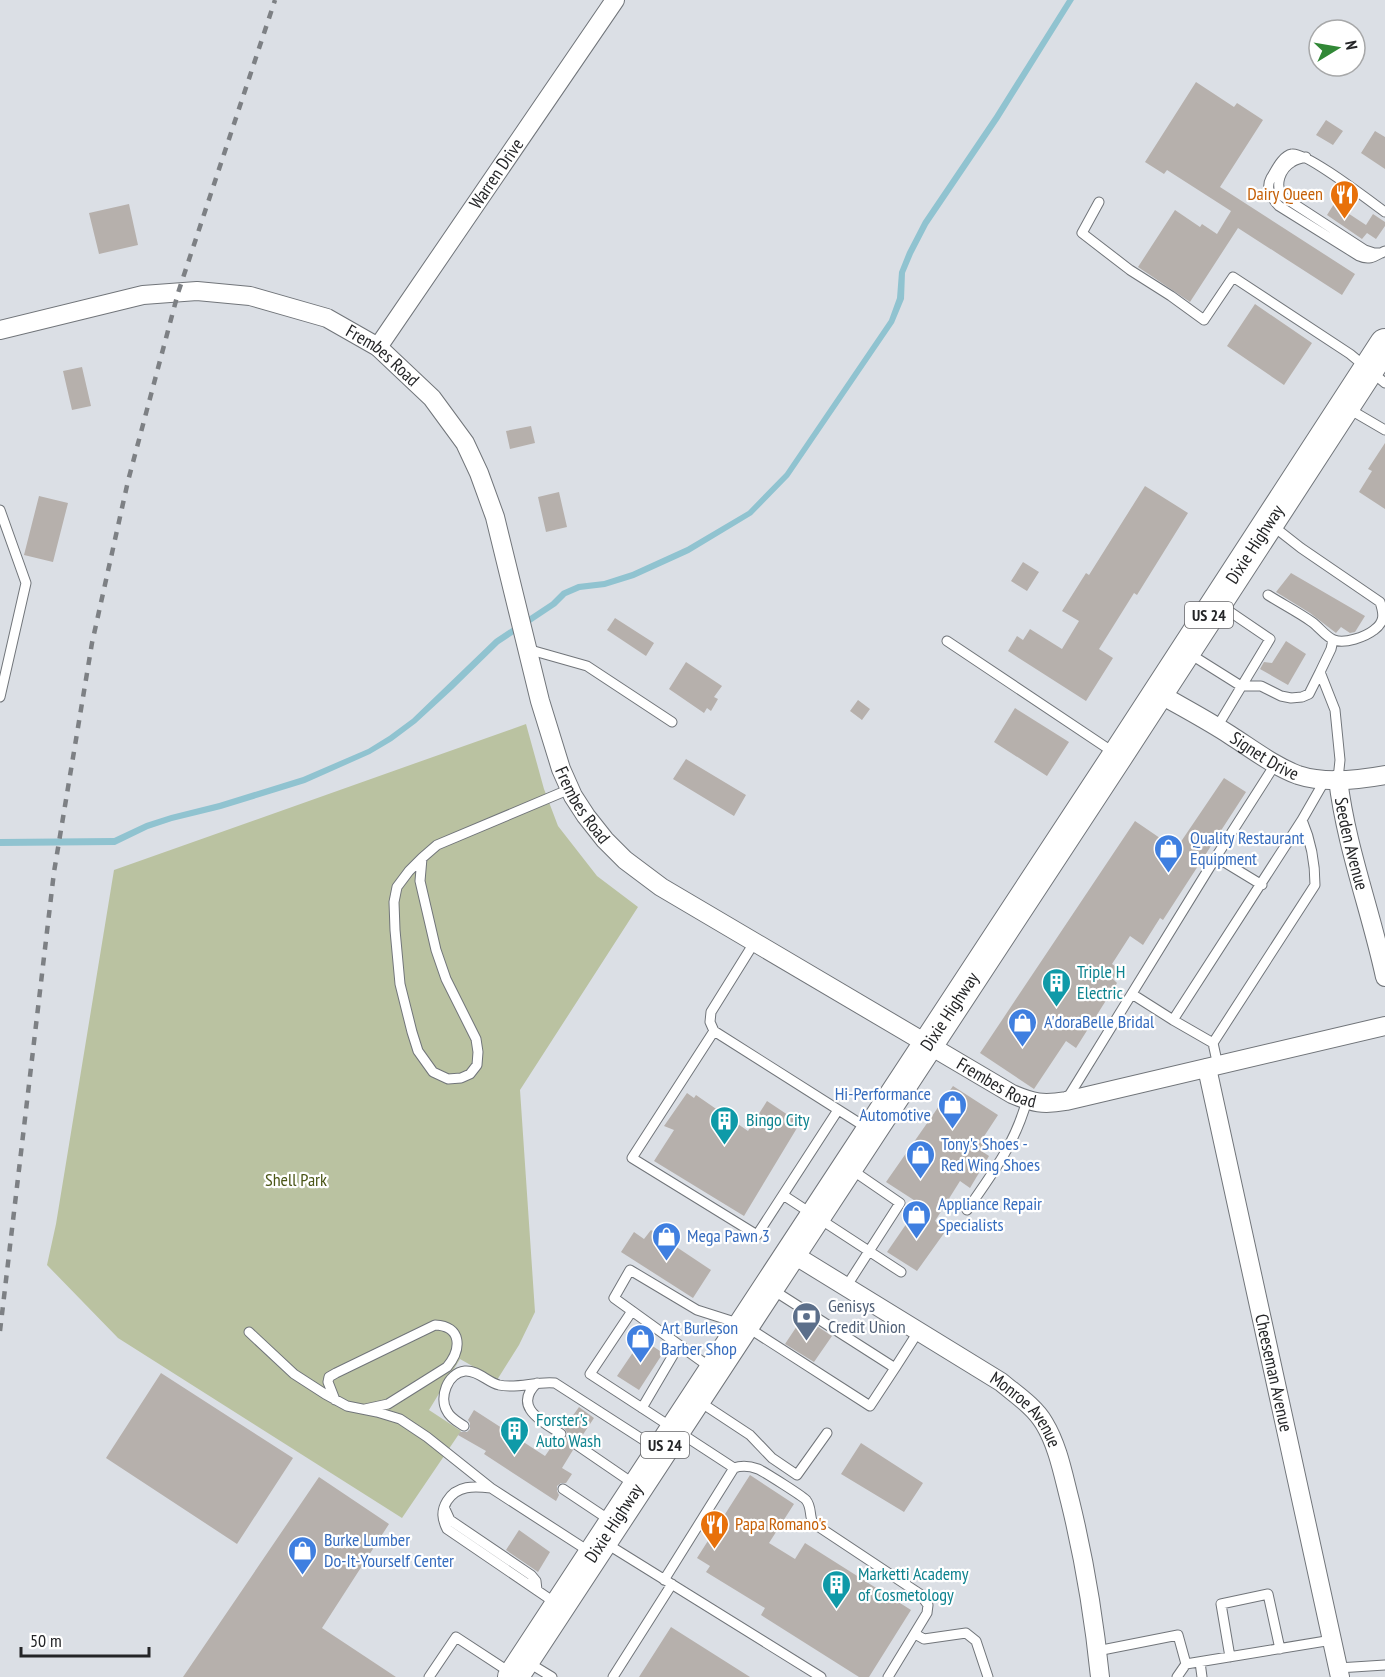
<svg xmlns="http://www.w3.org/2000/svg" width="1385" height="1677" viewBox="0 0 1385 1677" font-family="'PT Sans Narrow',sans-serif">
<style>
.green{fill:#bac2a1}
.water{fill:#90c3d0}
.building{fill:#b6b0ac}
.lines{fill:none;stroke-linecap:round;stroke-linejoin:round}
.service-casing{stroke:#71757a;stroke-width:11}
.minor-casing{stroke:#71757a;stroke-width:20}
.primary-casing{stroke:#71757a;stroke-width:32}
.service{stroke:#fff;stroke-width:9}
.minor{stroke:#fff;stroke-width:18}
.primary{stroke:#fff;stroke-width:30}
.rail{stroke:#7d8084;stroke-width:4.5;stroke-dasharray:8 8;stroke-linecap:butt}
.labels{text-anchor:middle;stroke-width:4.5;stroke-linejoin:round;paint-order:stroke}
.shield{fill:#fff;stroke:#666668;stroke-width:1.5}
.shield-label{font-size:16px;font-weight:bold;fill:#242527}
.street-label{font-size:18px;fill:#242527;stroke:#fff}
.food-label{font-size:18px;fill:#c56008;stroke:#fff;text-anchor:end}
.shop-label{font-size:18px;fill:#366cbe;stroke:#fff;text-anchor:start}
.culture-label{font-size:18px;fill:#0d838f;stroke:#fff;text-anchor:start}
.park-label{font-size:18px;fill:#4b5617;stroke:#fff}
.service-label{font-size:18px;fill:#4e5e75;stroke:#fff;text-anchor:start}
</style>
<rect width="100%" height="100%" fill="#dbdfe5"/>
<path class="green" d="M526,724L544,789L558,826L597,876L638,907L520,1090L535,1312L519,1345L497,1380L460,1359L429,1410L461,1431L402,1518L118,1338L47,1265L56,1224L114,870Z"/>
<path class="water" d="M1067,0H1074L999,120L928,225L913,254L905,273L904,299L894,323L789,477L752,515L689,553L634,578L605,587L580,590L566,596L556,606L499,644L453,689L416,723L392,741L370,754L305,783L221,809L172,821L148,829L115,845L0,846V839L114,838L146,823L171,815L219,803L303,777L368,749L389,736L412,719L495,639L551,602L562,591L578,584L604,581L632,572L687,547L748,511L785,473L889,320L897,298L899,272L907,252L923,221L994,116Z"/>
<path class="building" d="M1196,82L1234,107L1237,103L1263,120L1220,187L1355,274L1342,295L1238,228L1190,302L1138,267L1175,210L1200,227L1202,224L1217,234L1231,211L1167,170L1164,174L1145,162Z
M1326,120L1343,131L1333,145L1316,135Z
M1375,131L1385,137V169L1361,153Z
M129,204L138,245L99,254L89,213Z
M1334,204L1366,225L1373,214L1385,222V226L1376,239L1367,233L1362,239L1327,215Z
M1255,304L1312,343L1284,385L1227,346Z
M82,367L91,406L72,410L63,371Z
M531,426L535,443L510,449L506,431Z
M1385,443V509L1359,492L1372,471L1368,469Z
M1145,486L1188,513L1137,595L1134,593L1099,649L1113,658L1086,701L1008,651L1017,636L1023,640L1030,629L1062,649L1079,621L1062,611L1086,573L1089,575Z
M559,492L567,527L546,532L538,497Z
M39,496L68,503L53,562L24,555Z
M1023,562L1039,572L1027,591L1011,581Z
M1291,573L1365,616L1355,632L1350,633L1341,627L1336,633L1310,613L1276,592Z
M615,618L654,643L646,656L607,630Z
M1286,641L1306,654L1288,685L1260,669L1264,662L1272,663Z
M686,662L722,686L714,697L718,699L711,711L707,708L704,713L669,689Z
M858,700L870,709L862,720L850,711Z
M1015,708L1069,742L1047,776L994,742Z
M686,759L746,795L734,816L673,779Z
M1224,778L1246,792L1163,920L1160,918L1143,945L1130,936L1112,964L1119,969L1113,979L1117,983L1076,1048L1066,1041L1034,1089L980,1053L1135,821L1176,849Z
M953,1086L998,1115L981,1141L987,1146L983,1152L989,1156L970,1188L960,1181L935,1221L947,1229L917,1271L887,1252L920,1204L886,1182Z
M687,1093L694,1098L696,1095L748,1131L767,1101L800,1123L744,1216L654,1161L674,1130L664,1126Z
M651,1230L711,1270L693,1298L621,1252L634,1232L644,1239Z
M803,1317L832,1336L814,1362L785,1344Z
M642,1339L663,1353L639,1390L617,1376Z
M161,1373L293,1458L237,1544L106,1458Z
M579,1407L594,1418L580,1439H575L571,1442V1447L573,1450L562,1468L572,1474L566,1483H561L557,1486V1491L559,1495L556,1501L484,1454L486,1451L458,1435L460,1432H467L470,1429V1423L468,1420L474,1410L545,1456L557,1439L561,1441L566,1438L568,1434L564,1428Z
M861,1443L923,1483L904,1512L841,1474Z
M750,1475L794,1504L769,1543L795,1559L805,1543L911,1610L869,1677H859L761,1615L765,1608L706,1572L710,1566L697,1558Z
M319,1477L389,1524L322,1628L396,1677H183Z
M519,1530L550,1552L538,1572L506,1550Z
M671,1627L750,1677H639Z"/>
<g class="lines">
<defs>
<path id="service" d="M1306,157C1301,158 1296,159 1292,162C1280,169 1275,185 1282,196L1365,250L1374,253H1382
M1099,202L1082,233L1130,270L1171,296L1204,320L1233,277L1350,354L1385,383
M1385,212C1371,202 1305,151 1292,154C1282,156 1276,170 1271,178C1265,189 1271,198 1279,206L1359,256C1370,261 1375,256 1385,251
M1349,409L1385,430
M0,510L26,583L0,697
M1268,595C1282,604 1298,612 1312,622C1319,627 1326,637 1334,640C1345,644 1365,637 1374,630C1385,622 1384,614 1380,602L1301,548L1273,526
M1333,640L1331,649L1320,672L1335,710L1340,760L1338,779
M947,641L1116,754
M527,649L587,666L672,722
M1190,654L1241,686H1261L1281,696L1291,698L1302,697L1309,694L1320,672
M1217,727L1270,639L1220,605
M1216,857L1276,763
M422,858L420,881L436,950L446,979L476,1039L478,1052L477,1065L470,1074L461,1078L448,1079L433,1072L418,1051L412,1032L400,984L395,930L394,902L397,887L409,871L422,858L437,845L570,789
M754,943L711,1012L710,1022L714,1031L867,1128
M1132,994L1173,1020
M714,1031L632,1158L757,1235L838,1110
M1213,1043L1173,1020L1302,820
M1218,1066L1213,1043L1315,885C1315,863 1311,841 1302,820L1325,780
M1067,1099L1216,857L1262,885
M783,1195L901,1272
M967,1210C992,1174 1015,1144 1027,1100
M846,1287L900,1203L852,1170
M632,1311L590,1374L734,1468L664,1580
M249,1332L294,1374L325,1394L347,1406L377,1412L400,1419L427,1437L491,1488
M711,1368L614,1298L630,1270L697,1310L744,1325L870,1406L895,1368L773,1290
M895,1368L918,1332
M537,1383C512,1407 542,1421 561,1434
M335,1400L328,1382L329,1377L336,1373L435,1325C462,1326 462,1349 447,1367L388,1404L365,1409
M700,1402L750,1435L772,1458L797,1475L827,1433
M642,1408L679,1345
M464,1426C458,1422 450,1418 447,1411C439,1398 447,1373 465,1371C478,1370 487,1382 499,1385C517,1389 536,1381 555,1383L659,1450
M577,1445L634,1484
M734,1468C742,1465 750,1466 758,1469C763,1471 804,1497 806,1500C812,1507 809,1516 813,1523L920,1594L928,1605L927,1613L888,1677
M563,1489L611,1521
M445,1509L450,1520L531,1575L536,1581L537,1590
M607,1544L821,1677
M557,1604L447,1529C442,1519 441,1511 447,1501C457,1485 474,1486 491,1488L590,1552
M915,1634L924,1639L966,1633L976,1641L988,1677
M1097,1651L1178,1635L1186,1664L1177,1677
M1230,1657L1221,1604L1268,1594L1280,1649
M1200,1662L1202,1677
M529,1663L552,1677
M1186,1664L1332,1640
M1338,1668L1385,1665
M429,1677L456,1637L511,1673
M613,1677L672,1584"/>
<g id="minor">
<path id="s1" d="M0,330L143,295L197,291L250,296L327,318L378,347L432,398L465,443L479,473L495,517L540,701L561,769L573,796L586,816L605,840L625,860L661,887L1012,1094C1033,1103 1043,1105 1066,1101L1385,1026"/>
<path id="s2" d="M378,347L615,0"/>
<path id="s3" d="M1158,693C1182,707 1207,720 1230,735C1252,749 1274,766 1298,775C1325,784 1358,780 1385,775"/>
<path id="s4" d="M1338,779C1346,847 1371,911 1385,977"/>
<path id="s5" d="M1207,1068L1340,1677"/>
<path id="s6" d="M791,1253L1001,1382C1015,1394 1034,1406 1044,1423C1058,1446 1063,1474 1070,1501C1084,1558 1094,1618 1100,1677"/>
</g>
<g id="primary">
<path id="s7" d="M513,1677L1118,755L1385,344"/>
</g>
</defs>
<use href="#service" class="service-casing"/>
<use href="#minor" class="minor-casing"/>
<use href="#primary" class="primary-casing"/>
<use href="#service" class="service"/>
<use href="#minor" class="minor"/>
<use href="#primary" class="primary"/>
<path class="rail" d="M0,1331L54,872L92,643L128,481L178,293L275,0"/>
</g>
<defs>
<symbol id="restaurant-pin" viewBox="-11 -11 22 30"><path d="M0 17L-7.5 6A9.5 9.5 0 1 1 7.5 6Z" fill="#e8710a" stroke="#fff"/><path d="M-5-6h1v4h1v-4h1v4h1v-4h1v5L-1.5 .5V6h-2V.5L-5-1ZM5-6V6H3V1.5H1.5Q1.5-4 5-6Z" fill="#fff"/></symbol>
<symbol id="shop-pin" viewBox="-11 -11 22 30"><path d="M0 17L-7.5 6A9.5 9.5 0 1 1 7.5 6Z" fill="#3f7fe0" stroke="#fff"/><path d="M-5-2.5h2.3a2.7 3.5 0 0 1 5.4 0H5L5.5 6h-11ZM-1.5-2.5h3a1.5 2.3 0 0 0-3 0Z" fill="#fff"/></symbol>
<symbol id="building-pin" viewBox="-11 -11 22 30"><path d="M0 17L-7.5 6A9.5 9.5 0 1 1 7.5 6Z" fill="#0f9aa8" stroke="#fff"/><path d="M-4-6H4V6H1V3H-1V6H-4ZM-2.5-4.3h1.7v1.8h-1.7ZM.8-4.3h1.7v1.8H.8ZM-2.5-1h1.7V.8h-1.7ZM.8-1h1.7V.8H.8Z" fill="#fff"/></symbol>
<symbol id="bank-pin" viewBox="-11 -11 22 30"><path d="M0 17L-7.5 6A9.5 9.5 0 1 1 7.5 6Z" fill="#5c6f8a" stroke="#fff"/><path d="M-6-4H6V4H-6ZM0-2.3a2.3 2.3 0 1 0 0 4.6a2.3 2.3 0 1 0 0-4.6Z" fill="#fff"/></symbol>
</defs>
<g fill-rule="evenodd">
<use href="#restaurant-pin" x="1328" y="178" width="33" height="45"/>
<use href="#shop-pin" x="1152" y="832" width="33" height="45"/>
<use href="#building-pin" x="1040" y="966" width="33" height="45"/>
<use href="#shop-pin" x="1006" y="1006" width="33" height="45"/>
<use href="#shop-pin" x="936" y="1088" width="33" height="45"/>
<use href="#building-pin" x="708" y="1104" width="33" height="45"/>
<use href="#shop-pin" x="904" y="1138" width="33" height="45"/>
<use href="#shop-pin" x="900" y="1198" width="33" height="45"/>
<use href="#shop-pin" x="650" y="1220" width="33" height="45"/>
<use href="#bank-pin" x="790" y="1300" width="33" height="45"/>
<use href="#shop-pin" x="624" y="1322" width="33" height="45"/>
<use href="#building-pin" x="498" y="1414" width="33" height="45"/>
<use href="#restaurant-pin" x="698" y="1508" width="33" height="45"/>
<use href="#shop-pin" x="286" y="1534" width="33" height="45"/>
<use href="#building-pin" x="820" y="1568" width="33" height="45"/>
</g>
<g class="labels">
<g class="shield">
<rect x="1185" y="602" width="48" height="26" rx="4.5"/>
<rect x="641" y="1432" width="48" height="26" rx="4.5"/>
</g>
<g class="shield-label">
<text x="1209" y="621">US 24</text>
<text x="665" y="1451">US 24</text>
</g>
<g class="street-label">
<text dy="6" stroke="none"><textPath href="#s2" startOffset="210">Warren Drive</textPath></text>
<text dy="6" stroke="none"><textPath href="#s1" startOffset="402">Frembes Road</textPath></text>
<text dy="6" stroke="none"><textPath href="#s7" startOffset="1354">Dixie Highway</textPath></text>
<text dy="6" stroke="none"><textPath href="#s3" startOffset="124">Signet Drive</textPath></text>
<text dy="6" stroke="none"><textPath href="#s1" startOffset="906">Frembes Road</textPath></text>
<text dy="6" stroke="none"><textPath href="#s4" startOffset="66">Seeden Avenue</textPath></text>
<text dy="6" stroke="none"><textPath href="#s7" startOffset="796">Dixie Highway</textPath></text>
<text dy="6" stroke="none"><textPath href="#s1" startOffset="1410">Frembes Road</textPath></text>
<text dy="6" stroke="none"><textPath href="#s5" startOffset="312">Cheeseman Avenue</textPath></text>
<text dy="6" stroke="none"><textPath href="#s6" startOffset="284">Monroe Avenue</textPath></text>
<text dy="6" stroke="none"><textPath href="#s7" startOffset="184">Dixie Highway</textPath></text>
</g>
<g class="food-label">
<text x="1323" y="200">Dairy Queen</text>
<text x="735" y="1530" text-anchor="start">Papa Romano's</text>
</g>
<g class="shop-label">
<text x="1190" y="844">Quality Restaurant<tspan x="1190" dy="21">Equipment</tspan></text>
<text x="1044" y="1028">A'doraBelle Bridal</text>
<text x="931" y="1100" text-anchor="end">Hi-Performance<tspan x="931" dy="21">Automotive</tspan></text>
<text x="941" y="1150">Tony's Shoes -<tspan x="941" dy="21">Red Wing Shoes</tspan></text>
<text x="938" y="1210">Appliance Repair<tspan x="938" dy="21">Specialists</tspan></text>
<text x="687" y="1242">Mega Pawn 3</text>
<text x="661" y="1334">Art Burleson<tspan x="661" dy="21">Barber Shop</tspan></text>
<text x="324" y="1546">Burke Lumber<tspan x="324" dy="21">Do-It-Yourself Center</tspan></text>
</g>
<g class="culture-label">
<text x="1077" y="978">Triple H<tspan x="1077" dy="21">Electric</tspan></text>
<text x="746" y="1126">Bingo City</text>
<text x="536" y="1426">Forster's<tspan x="536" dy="21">Auto Wash</tspan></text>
<text x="858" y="1580">Marketti Academy<tspan x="858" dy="21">of Cosmetology</tspan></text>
</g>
<g class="park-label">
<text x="296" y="1186">Shell Park</text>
</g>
<g class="service-label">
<text x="828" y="1312">Genisys<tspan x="828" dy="21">Credit Union</tspan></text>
</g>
</g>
<g transform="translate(1337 48) rotate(79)"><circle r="28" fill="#ffffff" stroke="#a7a8a9" stroke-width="1.5"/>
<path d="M0-4.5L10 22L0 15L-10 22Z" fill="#318836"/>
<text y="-9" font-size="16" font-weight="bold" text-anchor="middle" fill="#242527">N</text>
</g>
<path d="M21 1647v9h128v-9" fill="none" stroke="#242527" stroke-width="3"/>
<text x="30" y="1647" font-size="18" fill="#242527" stroke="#ffffff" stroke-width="4.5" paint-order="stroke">50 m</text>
</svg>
